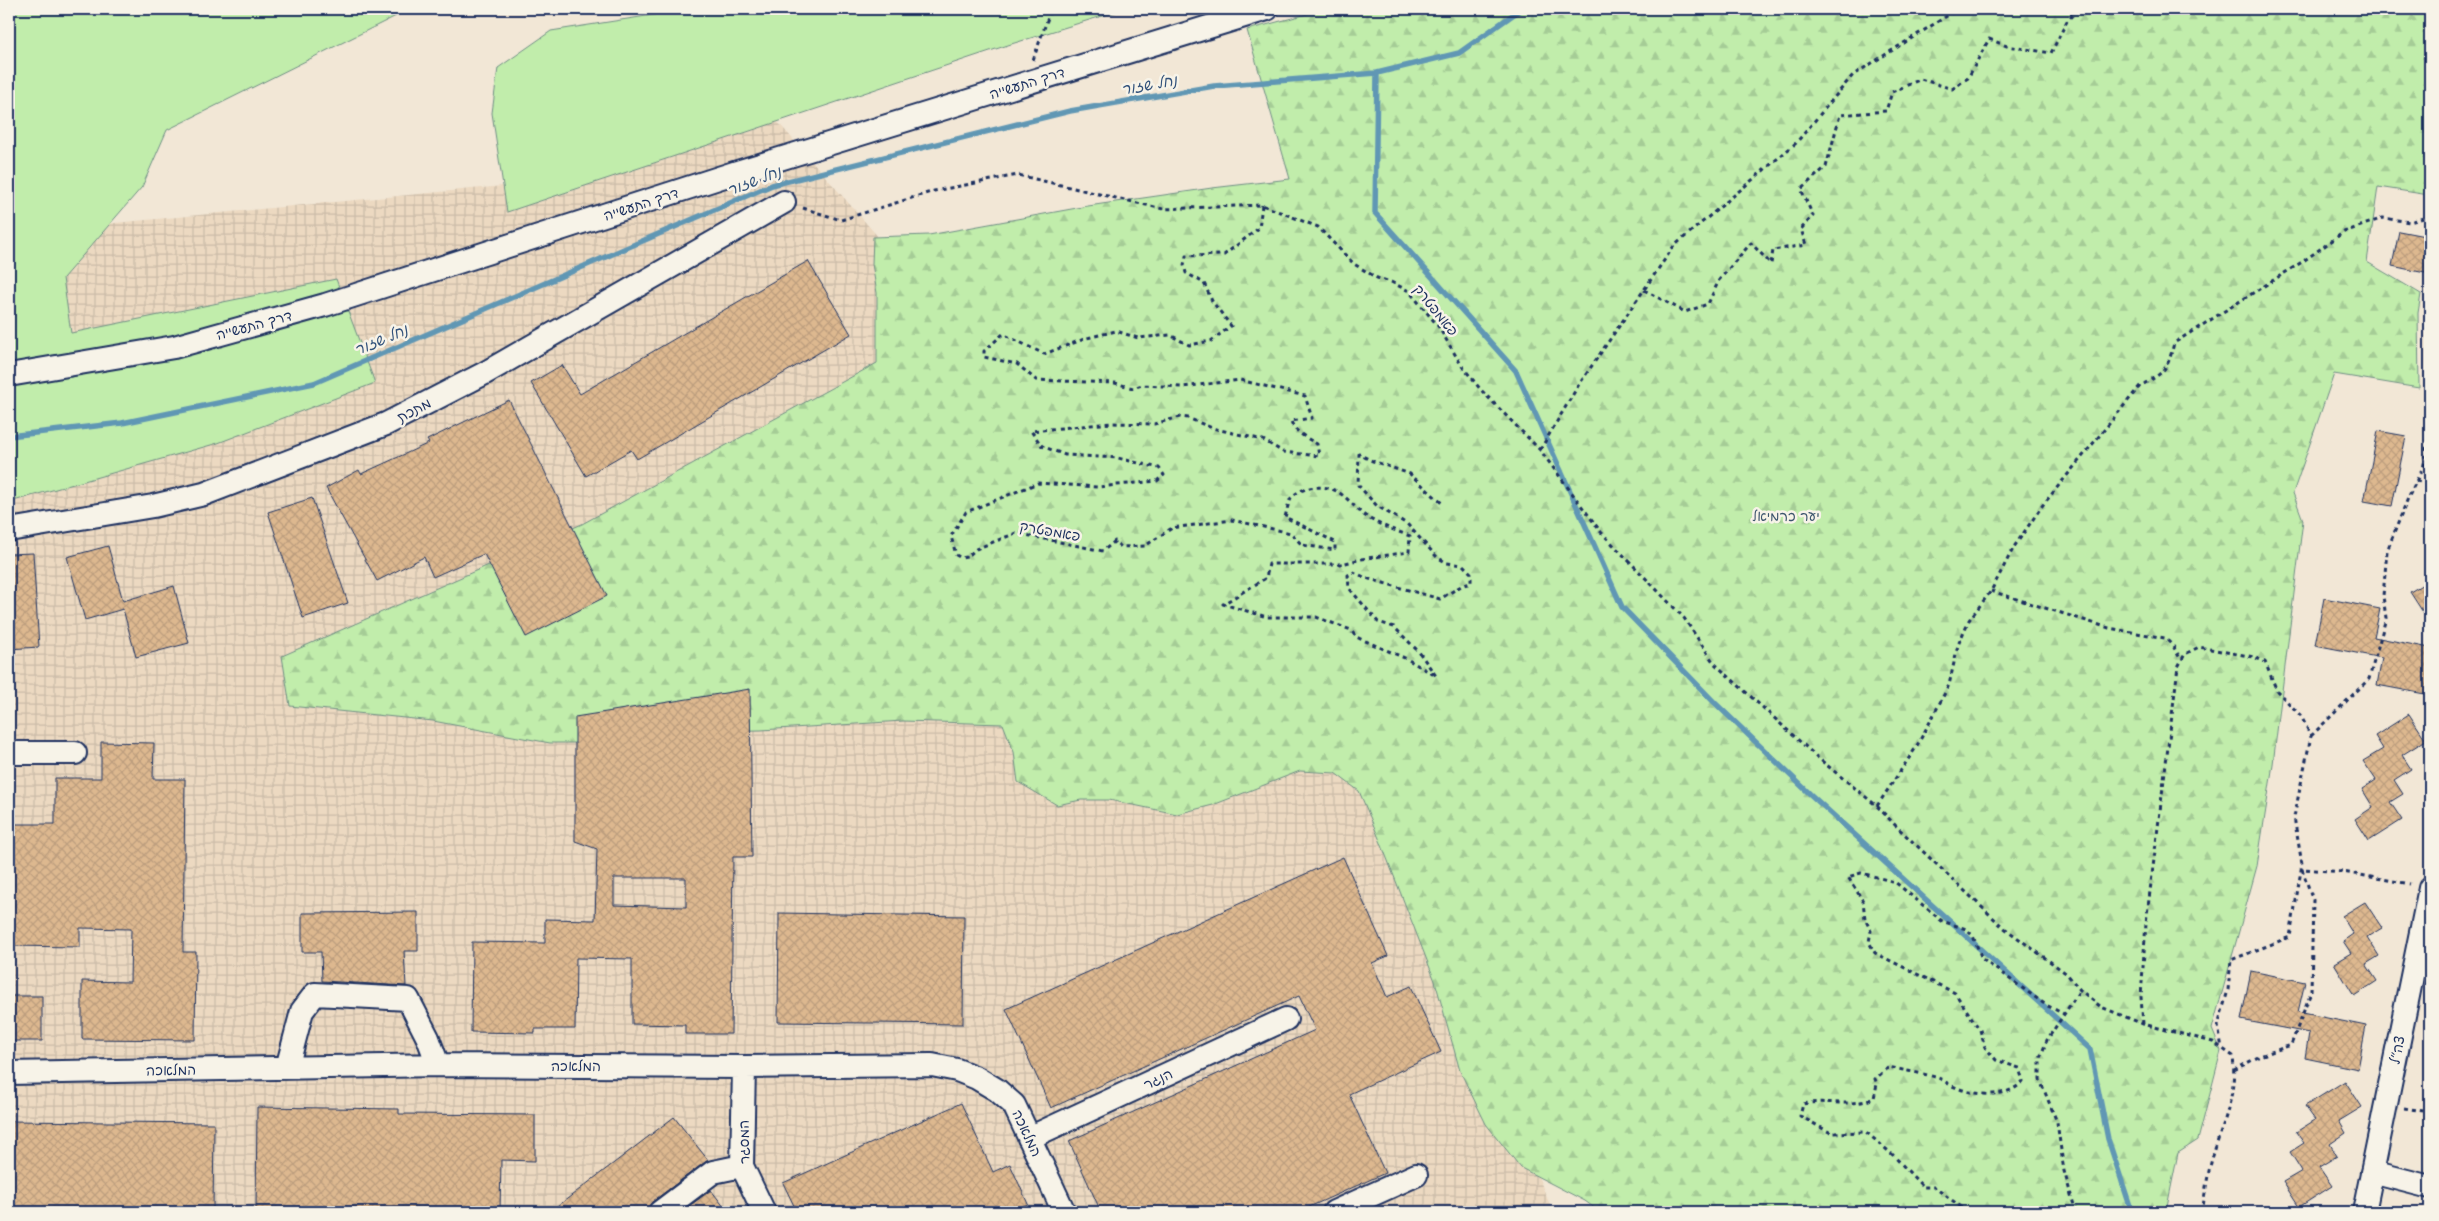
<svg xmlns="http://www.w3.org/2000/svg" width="2439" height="1221" viewBox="0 0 2439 1221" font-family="Mali,'Playpen Sans Hebrew',sans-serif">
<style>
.industrial{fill:url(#industrial-grid)}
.grass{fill:#c1edab;stroke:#6e8e84}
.forest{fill:url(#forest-firs);stroke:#6e8e84}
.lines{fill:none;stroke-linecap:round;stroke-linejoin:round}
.stream{stroke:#6097b4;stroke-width:5.5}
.building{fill:url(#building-cross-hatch);stroke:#1b2f5e;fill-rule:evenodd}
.minor-casing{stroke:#1b2f5e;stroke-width:26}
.path{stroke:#1b2f5e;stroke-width:3;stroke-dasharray:4 4;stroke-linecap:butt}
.minor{stroke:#f7f3e8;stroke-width:22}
.labels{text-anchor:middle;stroke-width:5;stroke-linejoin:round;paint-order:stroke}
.street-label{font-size:14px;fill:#1b2f5e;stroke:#f7f3e8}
.park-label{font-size:14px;fill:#3c556d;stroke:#f7f3e8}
.water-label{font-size:15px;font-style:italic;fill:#32527b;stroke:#f7f3e8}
</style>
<defs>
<pattern id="industrial-grid" width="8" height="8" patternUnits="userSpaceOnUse" patternTransform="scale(1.25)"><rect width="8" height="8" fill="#ecd9c1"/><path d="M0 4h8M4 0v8" fill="none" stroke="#cabba8"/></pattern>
<pattern id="forest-firs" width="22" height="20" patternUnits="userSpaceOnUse" patternTransform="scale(1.25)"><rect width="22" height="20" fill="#c1edab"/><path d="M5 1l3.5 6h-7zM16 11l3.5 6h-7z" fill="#a5cc96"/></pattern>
<pattern id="building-cross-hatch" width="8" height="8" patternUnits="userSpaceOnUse" patternTransform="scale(1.25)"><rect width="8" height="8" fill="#ddb88f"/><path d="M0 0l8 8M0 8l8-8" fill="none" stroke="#bd9e7e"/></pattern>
</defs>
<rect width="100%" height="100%" fill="#f2e7d6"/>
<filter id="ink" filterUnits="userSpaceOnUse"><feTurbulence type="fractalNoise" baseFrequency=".02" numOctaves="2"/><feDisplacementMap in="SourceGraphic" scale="10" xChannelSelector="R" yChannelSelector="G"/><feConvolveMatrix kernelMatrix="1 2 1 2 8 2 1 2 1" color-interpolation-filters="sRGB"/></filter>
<g filter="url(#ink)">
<path class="industrial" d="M777,121L1390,823L1553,1212H9V233L577,179Z"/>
<path class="grass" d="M9,9H394L398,15L167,130L142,187L63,278L71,333L336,279L375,383L218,443L17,500H9Z
M691,9H1125L1008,45L507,212L492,113L498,68L551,31Z"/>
<path class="forest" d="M1326,9H2430L2429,195L2378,187L2367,262L2421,294L2418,313L2419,388L2334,374L2293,493L2303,520L2273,764L2257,866L2212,1029L2221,1051L2198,1140L2178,1153L2166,1212H1600L1585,1201L1521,1168L1486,1124L1460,1071L1435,981L1381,843L1359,791L1335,773L1300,771L1213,805L1177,814L1109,800H1081L1057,805L1018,782L1014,752L1003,724L903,721L761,730L705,731L599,743H550L433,721L290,706L282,656L582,524L877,363V293L872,264L873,237L929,235L1088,206L1212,188L1290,179L1247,30Z"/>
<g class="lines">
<path class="stream" d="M1377,73L1375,213L1516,371L1622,607L1714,702L1810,794L2090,1049L2108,1139L2132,1212
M9,436L122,423L314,383L772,185L1070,111L1214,86L1377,73L1459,53L1521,9"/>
</g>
<path class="building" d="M2399,231L2430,237V274L2392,266Z
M808,261L851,334L637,459L631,450L586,476L531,383L562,365L580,394Z
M509,400L607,596L526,637L484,554L433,577L424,557L377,581L326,488L359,470L361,474L429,443L427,440Z
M2378,431L2406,436L2392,506L2364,501Z
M312,498L348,603L303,618L268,512Z
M108,546L123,601L174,586L189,643L136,657L123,609L85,620L67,557Z
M33,553L39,647L9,649V554Z
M2430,580V623L2410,592Z
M2324,598L2380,609L2374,637L2430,648V695L2377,685L2382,658L2315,645Z
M750,689L752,857H733L731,1034H685V1025L632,1024V959L576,958L575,1029H535V1033L471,1032L472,942L545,943V919L595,920L597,849L575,841V717ZM614,878H686V907L614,905Z
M2409,714L2426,740L2402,755L2411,769L2394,780L2403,794L2390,802L2402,820L2369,841L2355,819L2373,807L2362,789L2376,780L2363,761L2383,749L2375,736Z
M101,742L154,743L153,779H185L183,952H196L195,1040L82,1039V981L130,982L131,929L80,928V947L9,946V824H55V778H101Z
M1343,857L1388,956L1372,963L1387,997L1411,986L1441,1052L1349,1094L1385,1173L1298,1212H1101L1069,1141L1315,1030L1299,996L1051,1108L1006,1009Z
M2365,902L2382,928L2367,937L2379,956L2366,964L2377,981L2354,996L2334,963L2351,953L2343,941L2353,934L2342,916Z
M418,912V951H404L406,986L322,981L321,952H302V913Z
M779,913L964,916L963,1024L778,1022Z
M2251,971L2305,982L2298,1012L2366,1026L2358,1069L2305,1058L2309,1033L2241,1020Z
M9,996H42V1041H9Z
M2345,1081L2362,1107L2339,1121L2346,1133L2330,1144L2337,1156L2319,1167L2332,1186L2299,1207L2283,1182L2302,1171L2290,1152L2304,1143L2296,1132L2315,1120L2305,1106Z
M961,1103L993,1172L1010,1164L1028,1204L1009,1212H797L783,1183Z
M257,1107L399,1109V1114L535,1115V1161L501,1160L500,1212H256Z
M674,1117L708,1160L652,1202L647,1212H550Z
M9,1121L214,1123L213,1212H9Z
M711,1190L728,1212H681Z"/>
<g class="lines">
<defs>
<path id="minor" d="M9,375L174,347L325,305L734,173L1267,9
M9,530L153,506L204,494L386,424L485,373L784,202
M9,753H75
M744,1067L742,1166L764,1212
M287,1068L302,1011L315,994L408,999L428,1038L438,1065
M9,1073L438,1065L744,1067L932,1065L957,1070L977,1078L997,1090L1014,1105L1064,1212
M1029,1138L1286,1019
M2372,1172L2430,1187
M660,1212L713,1172L742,1166
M1334,1212L1416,1175
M2364,1212L2430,888"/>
</defs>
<use href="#minor" class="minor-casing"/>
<path class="path" d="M1033,60L1051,9
M1262,205L1259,228L1224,255L1186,256L1184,265L1186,273L1204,283L1212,301L1231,326L1211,341L1189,345L1170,335L1138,338L1116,331L1087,338L1044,354L1003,334L984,351V357L1017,364L1036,380L1115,383L1133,388L1142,385L1183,387L1240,380L1305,396L1312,418L1291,421C1294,432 1307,438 1317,444L1319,456L1283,452L1263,440L1212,428L1188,418L1180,417L1154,424L1111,423L1031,431L1042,446L1065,455L1118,458L1159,468L1164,475L1157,481L1098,487L1038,483L966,512L951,536L956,555L961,558L967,557L976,549L1016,533L1103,551L1115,541L1121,547L1145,546L1172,528L1232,520L1291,533L1302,545L1335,550V542L1285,517C1287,511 1288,503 1291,498C1301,486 1325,484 1338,492C1348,498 1355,508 1364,515C1378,525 1394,530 1410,536L1409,552L1361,559L1342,564H1269L1266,578L1223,604L1267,617H1316L1351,630L1356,637L1407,659L1436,676L1419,652L1394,627L1378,622L1349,588L1348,575L1354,572L1366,578L1440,599L1461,586L1471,583V573L1463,565L1447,563L1437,557L1407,524L1377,506L1358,485L1359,454L1370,460L1410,474L1444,505
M803,208L841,220L934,191L1018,175L1163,209L1262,205L1318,227L1354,264L1377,278L1391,282L1409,291L1438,326L1462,366L1481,390L1540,450L1601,532L1684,618L1714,663L1818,758L1877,806L1897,827L2003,927L2067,974L2080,990L2101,1007L2143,1024L2213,1042L2233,1056C2237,1097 2223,1121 2212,1159C2207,1176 2205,1195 2202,1212
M1644,290L1685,312L1708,304L1719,280L1751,243L1771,264L1773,250L1806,245L1801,229L1813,216L1801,189L1826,167L1840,115L1886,111L1892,92L1921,79L1952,89L1968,78L1989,39L2007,46L2051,53L2067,21L2078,9
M1540,450L1578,386L1674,246L1796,143L1853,75L1958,9
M2416,481L2430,484
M1991,591L2109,628L2165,638L2173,646L2181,660
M2311,736L2369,679L2386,618L2383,596L2387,551L2408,498L2424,465L2430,412
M1877,806L1915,749L1931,720L1949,685L1958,645L1969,620L1991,591L2014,547L2042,506L2140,386C2165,372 2167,371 2174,343L2302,262L2344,232L2383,218L2410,222L2430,216
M2143,1024L2141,997L2146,923L2178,667L2185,654L2199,647L2254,657L2265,662L2277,691L2301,716L2311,736L2294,817L2302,864L2290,937L2231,960L2228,990L2218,1026L2222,1048
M2234,1070L2260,1056L2291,1045L2311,992L2313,900L2302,869L2343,872L2410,884
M2404,1108L2430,1112
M1968,1212L1934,1187H1923L1893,1155L1866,1132L1831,1133L1800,1116L1803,1104C1826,1099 1853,1108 1874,1098L1877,1084L1875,1079L1889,1067C1905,1071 1923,1073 1938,1078C1944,1080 1949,1085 1955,1087C1975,1096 2008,1099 2023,1081L2019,1068L1996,1060L1985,1047L1980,1030L1955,993L1875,953L1869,942L1871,931L1865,919L1863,901L1848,877L1861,873L1895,882L1942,921L1966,929L1973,936L1982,959L2046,1005L2064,1014
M2004,1212L2008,1210L2014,1212
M2076,1212L2064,1171L2057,1122L2040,1080V1058L2047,1040L2080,990"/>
<use href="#minor" class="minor"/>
</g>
</g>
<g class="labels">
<g class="street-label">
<text transform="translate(1027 83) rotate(-17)" y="5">דרך התעשייה</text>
<text transform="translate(641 204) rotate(-18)" y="5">דרך התעשייה</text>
<text transform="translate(1436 310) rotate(51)" y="5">פאמפטרק</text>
<text transform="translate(254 325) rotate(-15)" y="5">דרך התעשייה</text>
<text transform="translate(414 410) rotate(-27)" y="5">מתכת</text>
<text transform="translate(1050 531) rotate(10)" y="5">פאמפטרק</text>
<text transform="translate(2397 1050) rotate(-79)" y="5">צה״ל</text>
<text x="576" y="1071">המלאכה</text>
<text transform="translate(171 1070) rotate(-1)" y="5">המלאכה</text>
<text transform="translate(1158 1079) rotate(-25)" y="5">הנגר</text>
<text transform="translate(1027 1133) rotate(65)" y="5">המלאכה</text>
<text transform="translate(744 1142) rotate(-91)" y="5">המסגר</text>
</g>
<g class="park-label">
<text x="1786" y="521">יער כרמיאל</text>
</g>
<g class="water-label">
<text transform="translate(1149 85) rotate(-10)" y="5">נחל שזור</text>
<text transform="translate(754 181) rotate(-21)" y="5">נחל שזור</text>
<text transform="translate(381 340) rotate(-23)" y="5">נחל שזור</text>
</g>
</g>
<rect width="2439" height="1221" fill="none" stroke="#f7f3e8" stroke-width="30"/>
<rect x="15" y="15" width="2409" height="1191" fill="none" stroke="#1b2f5e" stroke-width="2" filter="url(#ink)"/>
</svg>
